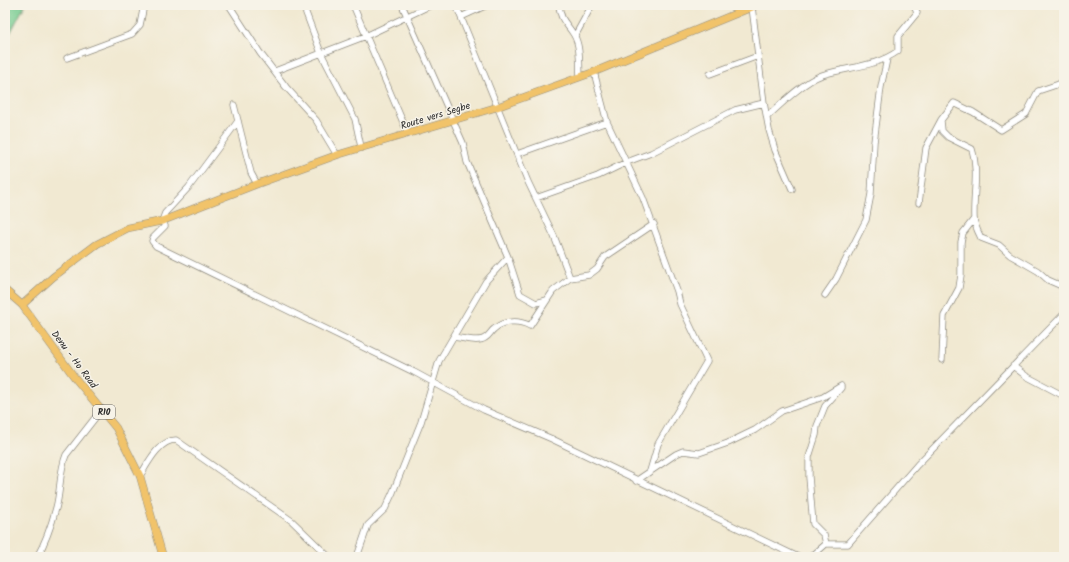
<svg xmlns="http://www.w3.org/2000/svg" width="1069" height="562" viewBox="0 0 1069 562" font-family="Kalam,sans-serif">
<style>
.green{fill:#76cc90;stroke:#507c5e}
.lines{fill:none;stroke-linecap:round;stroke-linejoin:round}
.minor-casing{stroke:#8e8a7e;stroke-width:7}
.major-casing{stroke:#8e8a7e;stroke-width:8}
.minor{stroke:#fff;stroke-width:5.5}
.major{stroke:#f1c36a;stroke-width:7}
.labels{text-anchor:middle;stroke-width:3;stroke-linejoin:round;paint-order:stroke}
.shield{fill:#f7f3e8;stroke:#686764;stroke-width:1}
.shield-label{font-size:9px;font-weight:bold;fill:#2b2b2b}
.street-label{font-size:10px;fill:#2b2b2b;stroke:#f7f3e8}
</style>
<rect width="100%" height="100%" fill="#f7f3e8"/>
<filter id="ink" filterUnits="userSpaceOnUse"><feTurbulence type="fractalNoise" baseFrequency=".025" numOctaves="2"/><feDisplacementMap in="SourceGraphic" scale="8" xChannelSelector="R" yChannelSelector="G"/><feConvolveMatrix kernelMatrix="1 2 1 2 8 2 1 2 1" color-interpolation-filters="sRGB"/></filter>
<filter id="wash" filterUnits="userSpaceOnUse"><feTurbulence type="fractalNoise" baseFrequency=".012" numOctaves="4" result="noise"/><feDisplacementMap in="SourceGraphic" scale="16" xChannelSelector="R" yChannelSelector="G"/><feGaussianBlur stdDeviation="0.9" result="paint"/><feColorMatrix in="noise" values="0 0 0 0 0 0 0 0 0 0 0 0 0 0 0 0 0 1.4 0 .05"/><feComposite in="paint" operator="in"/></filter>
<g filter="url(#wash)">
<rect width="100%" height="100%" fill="#f1e9d2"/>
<path class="green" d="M5,5H25L5,43Z"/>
</g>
<g filter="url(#ink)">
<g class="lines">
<defs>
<path id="minor" d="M229,5L260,53L286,87L316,120L337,155
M303,5L321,53L355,119L361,147
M353,5L408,134
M456,5L528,182L554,236L570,278
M559,5C561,22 566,22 574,35C581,47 579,63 580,76
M752,7L764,103L769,130L775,150L792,189
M461,17L487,5
M575,36L592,5
M67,58L132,34L140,25L144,5
M275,71L366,36L431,5
M594,72L607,122L643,198L677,291L680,304L707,361L658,444L650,471
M710,74L758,56
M234,105L251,173L257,184
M768,116C782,103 805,81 822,75C847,67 876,67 898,51V36L917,13L914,5
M238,121L189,187L165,213L162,221L165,226L153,238L152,241L156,246L414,372L484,410L552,439L798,557
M941,121L942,131L948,137L972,149C979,172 973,194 974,218C974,224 978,232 981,238L999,245L1010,255L1038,271L1048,280L1064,287
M517,154L607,122
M536,198L598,176L627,162L651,153L735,110L764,103
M919,203L926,148L941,120L954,103L973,112L1001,130L1026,114L1038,91L1059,84L1064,80
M508,257L520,294L536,303L547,300
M825,295L836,279L866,220L871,194L874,142L881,87L887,59
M454,337C462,338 478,343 485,338C489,336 491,331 494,329C504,320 519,320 530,326L553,291L570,278L589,275L597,269L605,257L654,224
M942,360L944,316L959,288L961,275V242L963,233L974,219
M1013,366L1026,376L1064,396
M140,476C148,463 159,440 176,440L292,521L329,557
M636,481L676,454L683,451L699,453L728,443L755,430L782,411L823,397L841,386V388L825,406L817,426L816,435L809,457V477L813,524L824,535L826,544H848L917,465L1064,314
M37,557C45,543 52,523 56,508C61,490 59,472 66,455L102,409
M357,557L368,525L385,509L393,492L421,422L439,361L486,281L508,257L467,162L463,143L402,5
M811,557L826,544"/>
<path id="major" d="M5,290L22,305L75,378L116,428L140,476L163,557
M22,305L53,277L97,244L128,228L162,221L257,184L337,155L497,107L594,72L757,5"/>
</defs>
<use href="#minor" class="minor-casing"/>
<use href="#major" class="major-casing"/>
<use href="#minor" class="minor"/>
<use href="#major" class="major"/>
</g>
</g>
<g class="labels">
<rect class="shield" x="93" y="405" width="22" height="14" rx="3"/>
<g class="shield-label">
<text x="104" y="415">R10</text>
</g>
<g class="street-label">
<text transform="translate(435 115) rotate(-17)" y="4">Route vers Segbe</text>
<text transform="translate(75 359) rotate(53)" y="4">Denu - Ho Road</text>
</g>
</g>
<rect width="1069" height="562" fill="none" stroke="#f7f3e8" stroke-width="20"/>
</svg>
